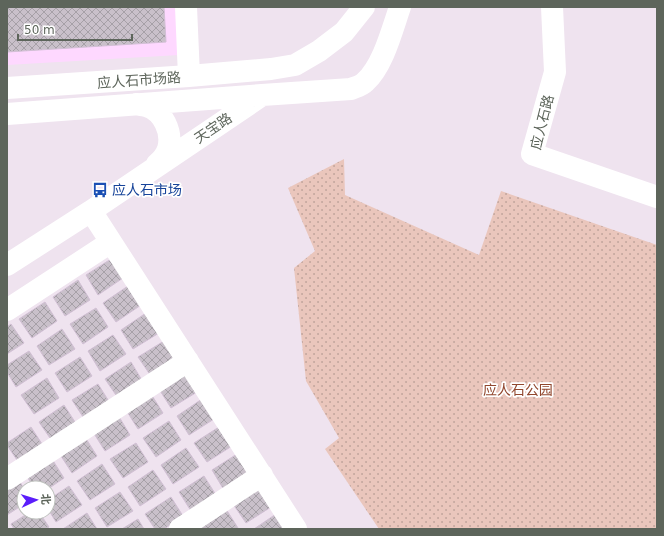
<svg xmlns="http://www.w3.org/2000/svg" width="664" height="536" viewBox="0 0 664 536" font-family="'DejaVu Sans','Noto Sans SC',sans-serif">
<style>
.commercial{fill:#fed8ff}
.park{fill:url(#park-dots)}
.building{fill:url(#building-cross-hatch);stroke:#d2c0d5}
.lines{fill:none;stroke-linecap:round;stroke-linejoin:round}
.minor{stroke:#fff;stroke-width:22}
.labels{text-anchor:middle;stroke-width:3.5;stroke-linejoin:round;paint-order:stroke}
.street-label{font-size:14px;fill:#5d655b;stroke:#fff}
.transit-label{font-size:14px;fill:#164399;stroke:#fff;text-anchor:start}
.park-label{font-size:14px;fill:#91472e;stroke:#fff}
</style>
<defs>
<pattern id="park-dots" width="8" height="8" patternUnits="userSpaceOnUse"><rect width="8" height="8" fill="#eac6bc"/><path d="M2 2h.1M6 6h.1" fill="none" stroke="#c1a49c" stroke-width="1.8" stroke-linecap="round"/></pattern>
<pattern id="building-cross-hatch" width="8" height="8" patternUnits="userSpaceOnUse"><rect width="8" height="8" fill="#c9c0ca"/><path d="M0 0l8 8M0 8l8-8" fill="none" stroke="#a6a0a7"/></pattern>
</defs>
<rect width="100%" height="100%" fill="#efe3ef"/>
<path class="commercial" d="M7,7H177L179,55L7,65Z"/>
<path class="park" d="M344,159L345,195L479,255L501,191L657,245V529H379L325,449L339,438L306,381L294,268L315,251L288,188Z"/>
<path class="building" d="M7,7H164L166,42L7,52Z
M111,259L123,278L98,295L86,275Z
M78,280L90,300L65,316L53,297Z
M128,286L141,305L116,322L103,303Z
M45,302L57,321L32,338L19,319Z
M96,308L108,327L83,344L70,324Z
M146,313L159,333L133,349L121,330Z
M11,324L24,343L7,354V327Z
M62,329L75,349L49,365L37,346Z
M113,335L126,354L100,371L88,351Z
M164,341L176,360L151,376L138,357Z
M29,351L42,370L16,387L7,372V365Z
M80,357L92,376L67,392L55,373Z
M131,362L143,382L118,398L105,379Z
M184,372L197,392L171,408L159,389Z
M47,378L59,398L34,414L21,395Z
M98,384L110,403L85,420L72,400Z
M151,394L163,413L138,429L126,410Z
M202,399L214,419L189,435L177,416Z
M64,405L77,425L52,441L39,422Z
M118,415L130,435L105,451L93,432Z
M169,421L181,440L156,457L143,438Z
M31,427L44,447L19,463L7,445V443Z
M219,427L232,446L207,462L194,443Z
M85,437L97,456L72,473L59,453Z
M136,443L148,462L123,478L110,459Z
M186,448L199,467L173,484L161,465Z
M237,454L249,473L224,490L212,470Z
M52,459L64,478L48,489L34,488L26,475Z
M102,464L115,484L90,500L77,481Z
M153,470L166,489L140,506L128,487Z
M204,476L216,495L191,511L179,492Z
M19,480L24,489V504L7,515V488Z
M69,486L82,505L56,522L48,509V500Z
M258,487L271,507L246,523L233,504Z
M120,492L133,511L107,527L95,508Z
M171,497L183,516L164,529H155L145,514Z
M226,509L238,528L237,529H202L200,525Z
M30,512H39L49,527L45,529H14L11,524Z
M87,513L97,529H63Z
M276,514L285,529H254Z
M138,519L144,529H122Z"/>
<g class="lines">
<path class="minor" d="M186,7L189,76
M552,7L555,72L532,154L657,197
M7,88L189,76L271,69L295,65L319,51L344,32L364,7
M136,104C139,105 143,105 146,106C163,111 173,132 168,149C166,155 162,160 157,164
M7,114L262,95L351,89C356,87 361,86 365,82C383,66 392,30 400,7
M91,211L296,529
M7,265L91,211L261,96
M7,310L111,242
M7,479L188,361
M180,529L262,475"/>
</g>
<defs>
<symbol id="bus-bare" viewBox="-9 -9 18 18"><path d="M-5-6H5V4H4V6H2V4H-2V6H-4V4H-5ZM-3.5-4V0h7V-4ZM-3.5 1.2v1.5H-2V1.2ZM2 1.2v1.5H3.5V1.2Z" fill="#1a4fb4" stroke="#fff" stroke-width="2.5" paint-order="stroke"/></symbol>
</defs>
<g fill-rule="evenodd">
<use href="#bus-bare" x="89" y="179" width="22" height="22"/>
</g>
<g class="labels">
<g class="street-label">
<text transform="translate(139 80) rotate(-4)" y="5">应人石市场路</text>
<text transform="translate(542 122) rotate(-76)" y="5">应人石路</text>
<text transform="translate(213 128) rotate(-34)" y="5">天宝路</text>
</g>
<g class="transit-label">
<text x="112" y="195">应人石市场</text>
</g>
<g class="park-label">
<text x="518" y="395">应人石公园</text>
</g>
</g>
<rect width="664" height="536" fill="none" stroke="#5d655b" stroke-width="16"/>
<g transform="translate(36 500) rotate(86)"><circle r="19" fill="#ffffff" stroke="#bec1bd"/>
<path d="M0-3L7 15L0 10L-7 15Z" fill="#5b1dfb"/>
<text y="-6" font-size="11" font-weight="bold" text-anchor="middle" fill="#5d655b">北</text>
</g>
<path d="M18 34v6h114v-6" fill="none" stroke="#5d655b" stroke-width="2"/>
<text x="24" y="34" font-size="12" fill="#5d655b" stroke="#ffffff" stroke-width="3" paint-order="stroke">50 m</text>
</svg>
